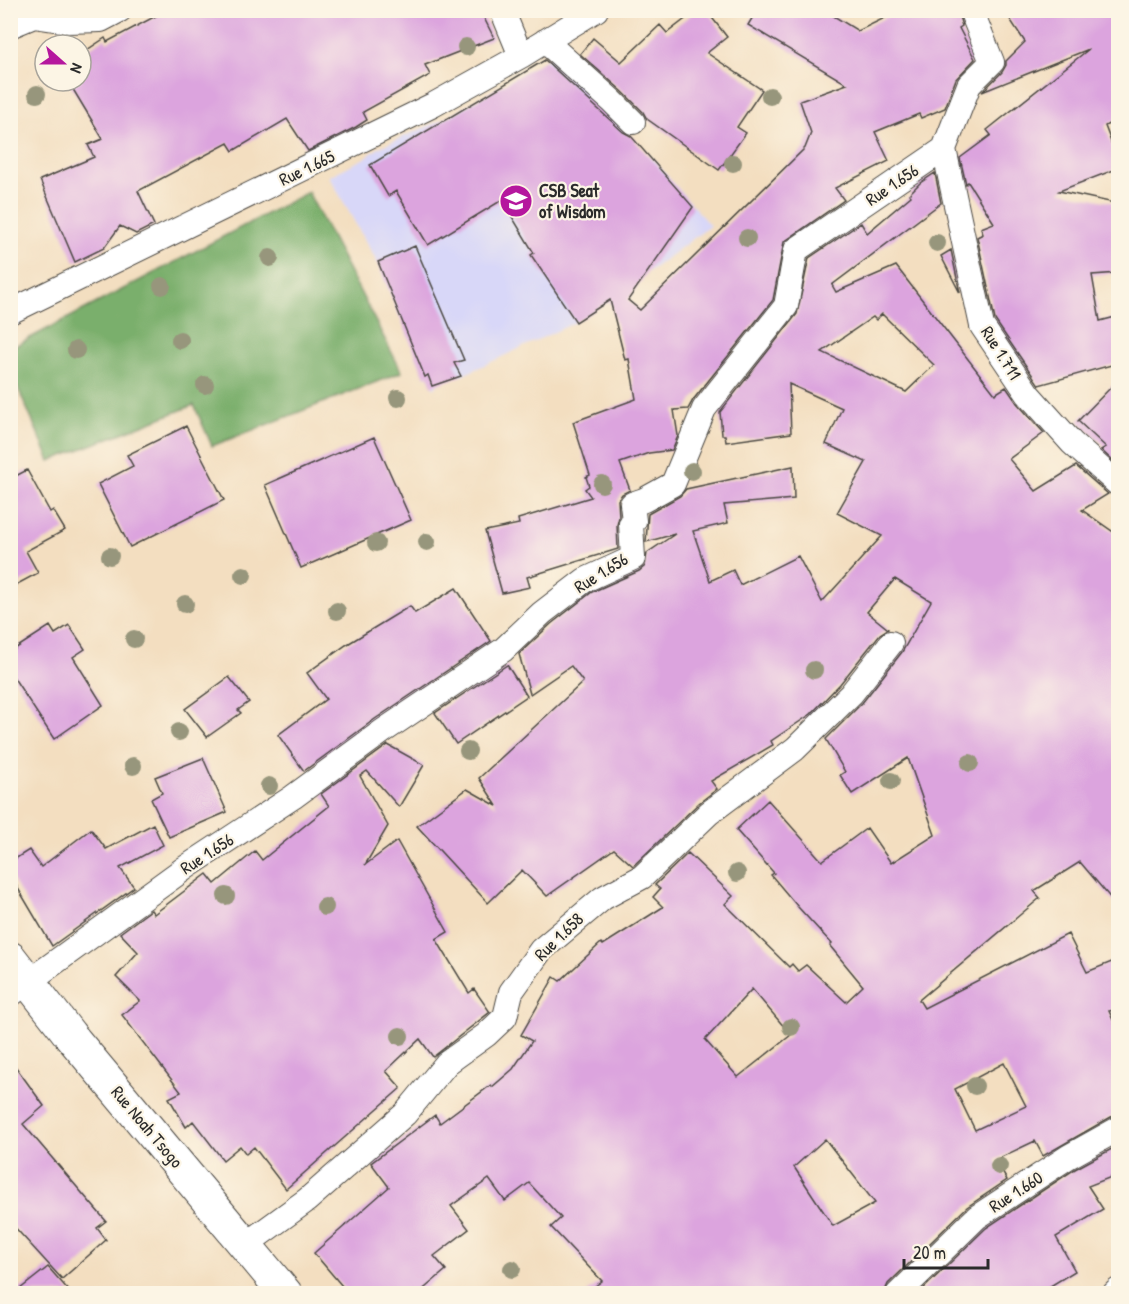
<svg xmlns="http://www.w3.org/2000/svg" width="1129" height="1304" viewBox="0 0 1129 1304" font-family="'Patrick Hand',sans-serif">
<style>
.built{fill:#d8d7f8}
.forest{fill:#7aaf6c;stroke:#526d4c;stroke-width:1.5}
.building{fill:#dca4de;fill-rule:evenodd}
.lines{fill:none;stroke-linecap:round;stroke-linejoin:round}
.minor-casing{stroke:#494641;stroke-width:26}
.secondary-casing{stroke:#494641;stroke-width:35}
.minor{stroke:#fff;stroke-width:24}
.secondary{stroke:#fff;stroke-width:33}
.tree{fill:#97967b}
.labels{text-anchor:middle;stroke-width:4.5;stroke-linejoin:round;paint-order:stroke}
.street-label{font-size:18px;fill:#2b2b2b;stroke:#fcf5e5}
.poi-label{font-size:18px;font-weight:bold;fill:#2b2b2b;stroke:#fcf5e5;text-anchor:start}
</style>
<rect width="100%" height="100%" fill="#fcf5e5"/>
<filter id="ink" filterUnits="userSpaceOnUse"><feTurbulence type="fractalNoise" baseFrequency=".0167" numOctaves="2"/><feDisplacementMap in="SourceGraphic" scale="12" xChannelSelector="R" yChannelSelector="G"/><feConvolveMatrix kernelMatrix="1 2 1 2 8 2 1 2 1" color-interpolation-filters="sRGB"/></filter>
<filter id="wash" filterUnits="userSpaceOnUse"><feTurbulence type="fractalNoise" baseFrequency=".008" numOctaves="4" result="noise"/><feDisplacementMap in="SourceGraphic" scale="24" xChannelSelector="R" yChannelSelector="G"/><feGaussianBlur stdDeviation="1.35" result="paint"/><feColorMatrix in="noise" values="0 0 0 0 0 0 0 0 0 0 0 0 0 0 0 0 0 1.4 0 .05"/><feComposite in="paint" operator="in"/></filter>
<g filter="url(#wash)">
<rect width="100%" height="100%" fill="#f3dec0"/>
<path class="built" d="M557,53L636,145L654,160L710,226L608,302L576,322L461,376L439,383L434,389L428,376L425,377L377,262L329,176L365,158L380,147L444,119Z"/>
<path class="forest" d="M308,192L402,372L212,446L194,405L50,461L11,372V348Z"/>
<g id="blocks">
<path class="building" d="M167,10H480L494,38L425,65L430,75L363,112L367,120L356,127L308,151L287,119L233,151L228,143L138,191L154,225L136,234L120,226L104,248L75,262L40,180L94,157L88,145L103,139L68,81H81V54L105,38L107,42Z
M697,10H706L727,37L707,53L762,90L737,127L746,133L719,170L647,119L643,112L622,91L580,54L593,38L621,62L660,25L667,33Z
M757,10H824L858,31L901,10H957L962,26L959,28L975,59L956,79L945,108L921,118L919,114L875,132L889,161L835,188L844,200L784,242L773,300L693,400L688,409L674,410L678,436L672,450L649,453L620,463L630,490L622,494L618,500L619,517L617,525L618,549L527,577L530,587L502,593L485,531L519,524L518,519L591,497L585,489L589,486L586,477L590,475L573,422L636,399L629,359L625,360L610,300L576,322L531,255L534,253L502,200L428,245L396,191L388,196L370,165L545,60L623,132L631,136L693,207L628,300L640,310L805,148L811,133L800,101L847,84L748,25Z
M1004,10H1108L1119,25V118L1105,126L1119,163V168L1059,191L1119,204V273L1092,275L1100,321L1119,316V363L1039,385L995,320L977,237L983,234L981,228L994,223L968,182L966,184L960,158L991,135L987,130L1089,49L982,92L1002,72L1006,65V61L1025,42Z
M935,173L941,203L832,285L836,292L896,266L995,394L1006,387L1017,403L1044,433L1009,459L1036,491L1076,466L1108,494L1082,510L1119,536V908L1080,862L1034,891L1040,898L919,1000L924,1008L1068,934L1087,972L1119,959V1009L1109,1011L1119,1033V1115L1111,1117L1043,1156L1035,1141L995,1160L1007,1180L967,1207L888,1284L884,1293H586L602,1281L551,1227L561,1218L529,1183L505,1201L489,1179L451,1206L469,1229L434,1256L446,1270L419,1293H348L314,1253L389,1187L371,1163L435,1115L440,1123L491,1085L492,1087L513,1069L532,1041L521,1035L554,977L560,981L601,943L603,945L663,907L653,897L660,889L655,885L688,853L733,896L725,904L789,967L792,964L798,971L806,965L846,1002L863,986L830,946L832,944L798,907L771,875L774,873L736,830L768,800L822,861L867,828L891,863L935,835L908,758L852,794L840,775L845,772L826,739L862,703L902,652L931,601L895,579L867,612L888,629L880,634L840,684L811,714L771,741L773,745L711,781L717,789L699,803L633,866L614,849L547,896L522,870L488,903L417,826L467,789L497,806L479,778L583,682L571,666L530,694L519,654L551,624L592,592L639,571L645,566L647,553L675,534L646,542L648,514L680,496L686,489L793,466L794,499L724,505L728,523L693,531L710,581L733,570L740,585L798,556L822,602L882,536L837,513L866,462L826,444L842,408L789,384L791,433L726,442L725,435H722L720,412L797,314L809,258L861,223L867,233L911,196L909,194L920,183ZM882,314L934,365L906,392L822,352L873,317L876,320ZM752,989L791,1035L738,1077L705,1040ZM1004,1063L1026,1106L975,1130L955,1089ZM825,1139L875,1203L833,1226L794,1167Z
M415,246L464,360L454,363L461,376L432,386L428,375L425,377L378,262Z
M951,250L960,293L941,256Z
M1119,379V459L1114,462L1101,450L1106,447L1078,421Z
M186,426L224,500L130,547L98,484L133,466L127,455Z
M374,437L411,520L301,568L265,485Z
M27,470L50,512L53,510L65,530L26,551L38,573L10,588V479Z
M456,588L491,641L375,719L304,771L278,735L326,699L307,673L346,645L410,606L415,613Z
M69,625L85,649L73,657L103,705L54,739L10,672V652L50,626L55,634Z
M507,665L527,696L456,744L435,713Z
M229,677L249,702L238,710L241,713L207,737L185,709Z
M388,745L424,765L399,807L367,771L360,776L388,826L365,865L397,841L448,932L436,939L469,993L474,989L490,1012L433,1057L420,1039L386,1071L401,1088L286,1189L254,1147L246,1154L240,1146L223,1160L193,1121L186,1127L169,1098L181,1092L122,1015L140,1001L116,977L138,952L120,933L151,910L154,914L207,874L215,884L255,851L262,860L329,806L321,794Z
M203,758L227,812L169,837L151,799L162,793L155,777Z
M153,824L163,845L120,868L134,887L52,946L10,875V862L29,850L41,867L91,829L106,849Z
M10,1059L44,1106L23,1124L106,1221L97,1228L106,1240L62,1279L10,1222Z
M1119,1145V1174L1088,1186L1103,1209L1056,1237L1075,1271L1039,1293H919L986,1228L1075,1169Z
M48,1267L71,1293H15Z"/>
</g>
</g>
<g filter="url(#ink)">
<use href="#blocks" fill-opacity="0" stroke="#494641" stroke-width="1.5"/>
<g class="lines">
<defs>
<path id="minor" d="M502,10L521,56
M10,26L34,16L67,21L101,20L120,10
M545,41L612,101L633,122
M944,149L982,326L1028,394L1072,443L1118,484
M10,312L433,105L521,56L596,10
M10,995L185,868L293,797L383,731L503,650L542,613L585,580L633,558L631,524L634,521L632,504L644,500L673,484L704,409L786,306L796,250L944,149L969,85L992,62L971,10
M245,1245L307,1200L405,1114L447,1063L486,1035L505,1017L511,992L541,950L603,898L642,877L709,813L795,749L851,694L891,643
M898,1294L977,1217L1068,1157L1118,1129
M1114,1294L1118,1290"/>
<path id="secondary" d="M10,958L70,1035L286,1294"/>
</defs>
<use href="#minor" class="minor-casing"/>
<use href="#secondary" class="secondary-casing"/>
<use href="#minor" class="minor"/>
<use href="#secondary" class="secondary"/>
</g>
<g class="tree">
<circle cx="466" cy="47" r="9"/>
<circle cx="37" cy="94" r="9"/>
<circle cx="770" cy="96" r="9"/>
<circle cx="733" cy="163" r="9"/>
<circle cx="747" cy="238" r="9"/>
<circle cx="937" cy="243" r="9"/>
<circle cx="270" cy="258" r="9"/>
<circle cx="162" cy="286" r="9"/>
<circle cx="180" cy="340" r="9"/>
<circle cx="76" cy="350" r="9"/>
<circle cx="205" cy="385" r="9"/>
<circle cx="398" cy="398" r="9"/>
<circle cx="692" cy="471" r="9"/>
<circle cx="602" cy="484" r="9"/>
<circle cx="427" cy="542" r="9"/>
<circle cx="376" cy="543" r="9"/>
<circle cx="110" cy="556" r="9"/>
<circle cx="243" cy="575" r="9"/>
<circle cx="185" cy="604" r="9"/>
<circle cx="337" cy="611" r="9"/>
<circle cx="134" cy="639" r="9"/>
<circle cx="814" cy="670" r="9"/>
<circle cx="179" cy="732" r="9"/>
<circle cx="468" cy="751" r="9"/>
<circle cx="970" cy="763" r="9"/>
<circle cx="133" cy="766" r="9"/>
<circle cx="891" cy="781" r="9"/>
<circle cx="269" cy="786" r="9"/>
<circle cx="737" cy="873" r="9"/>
<circle cx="226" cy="896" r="9"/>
<circle cx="325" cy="907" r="9"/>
<circle cx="791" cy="1027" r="9"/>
<circle cx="400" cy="1036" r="9"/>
<circle cx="975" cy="1086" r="9"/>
<circle cx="999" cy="1166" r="9"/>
<circle cx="512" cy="1269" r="9"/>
</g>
</g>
<defs>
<symbol id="school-disc" viewBox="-11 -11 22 22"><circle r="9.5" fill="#b5179e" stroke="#fcf5e5"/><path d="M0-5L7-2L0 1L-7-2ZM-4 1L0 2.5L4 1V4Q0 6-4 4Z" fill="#fff"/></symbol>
</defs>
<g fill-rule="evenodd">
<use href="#school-disc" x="497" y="182" width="38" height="38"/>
</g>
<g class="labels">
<g class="street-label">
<text transform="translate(307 168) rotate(-26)" y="6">Rue 1.665</text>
<text transform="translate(892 185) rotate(-34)" y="6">Rue 1.656</text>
<text transform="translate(1001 353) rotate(58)" y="6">Rue 1.711</text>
<text transform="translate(601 573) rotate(-32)" y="6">Rue 1.656</text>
<text transform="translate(207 854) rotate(-33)" y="6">Rue 1.656</text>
<text transform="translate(559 937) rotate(-44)" y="6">Rue 1.658</text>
<text transform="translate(147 1127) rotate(50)" y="6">Rue Noah Tsogo</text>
<text transform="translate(1016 1192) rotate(-33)" y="6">Rue 1.660</text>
</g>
<g class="poi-label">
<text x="539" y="197">CSB Seat<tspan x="539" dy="21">of Wisdom</tspan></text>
</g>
</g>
<rect width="1129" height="1304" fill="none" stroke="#fcf5e5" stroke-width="36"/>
<g transform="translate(63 63) rotate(111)"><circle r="28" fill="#fcf5e5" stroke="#a8a49b" stroke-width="1.5"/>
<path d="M0-4.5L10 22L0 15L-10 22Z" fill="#b5179e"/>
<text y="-9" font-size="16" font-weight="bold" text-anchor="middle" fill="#2b2b2b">N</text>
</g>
<path d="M904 1259v9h84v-9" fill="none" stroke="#2b2b2b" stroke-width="3"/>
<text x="913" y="1259" font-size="18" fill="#2b2b2b" stroke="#fcf5e5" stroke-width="4.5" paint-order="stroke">20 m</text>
</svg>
